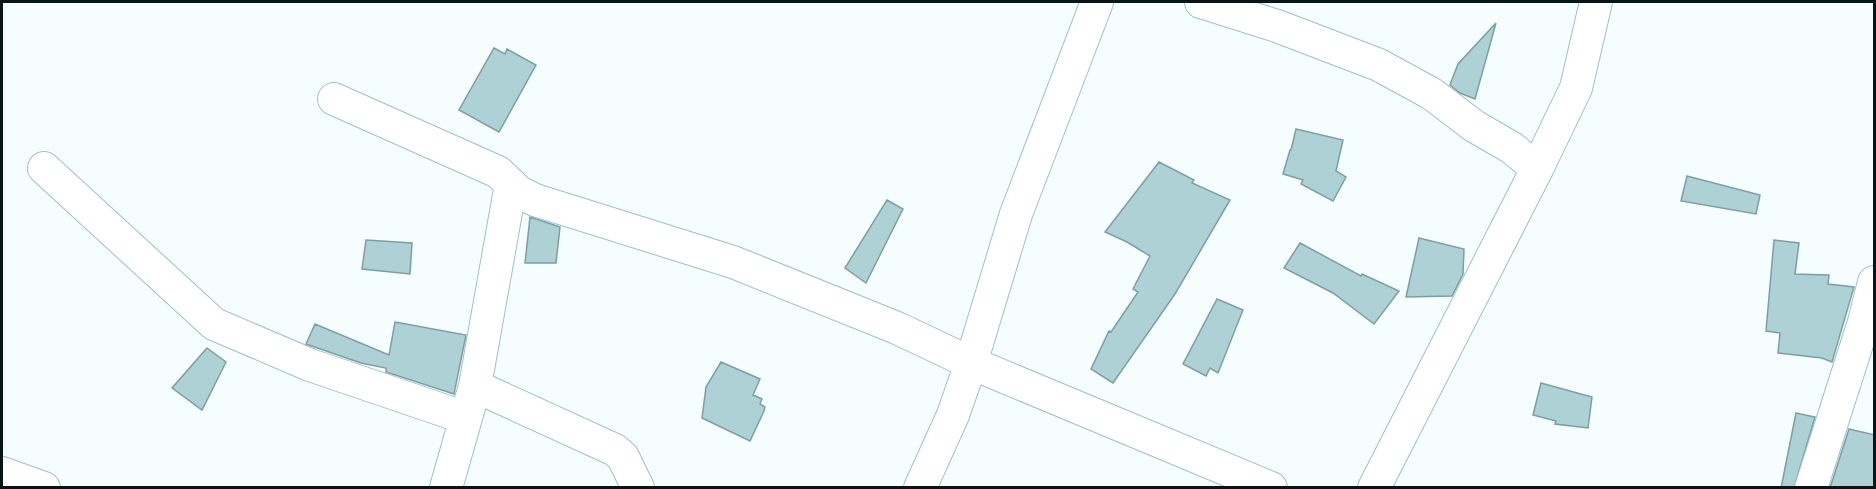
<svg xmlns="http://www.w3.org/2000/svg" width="1876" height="489" viewBox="0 0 1876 489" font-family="'Fira Sans Condensed',sans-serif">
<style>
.building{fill:#aed1d6;stroke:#7c9fa3;stroke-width:1.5}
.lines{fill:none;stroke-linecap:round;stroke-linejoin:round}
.street-casing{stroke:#9ec1c6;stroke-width:34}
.street{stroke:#fff;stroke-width:32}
</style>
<rect width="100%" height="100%" fill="#f6fdfe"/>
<path class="building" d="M1496,23L1475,99L1460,93L1450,85L1458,64Z
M494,48L505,54L507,49L536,65L499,132L459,110Z
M1296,129L1343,140L1336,171L1346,177L1333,201L1301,184L1303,180L1283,174L1290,150H1291Z
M1159,162L1194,180L1192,183L1230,200L1175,294L1113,383L1091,369L1109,331L1111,332L1138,292L1133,289L1150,256L1127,242L1105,232Z
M1687,176L1760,195L1756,214L1681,201Z
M887,200L903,209L866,283L845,268Z
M530,217L560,227L556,263H525Z
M1419,238L1464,249L1463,274L1452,296L1406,297Z
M366,240L412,243L410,274L362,269Z
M1774,240L1799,243L1795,274L1829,275L1828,284L1854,287L1832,362L1822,358L1778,353L1780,333L1766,331Z
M1300,243L1361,276L1362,274L1399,291L1374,324L1333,293L1284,268Z
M1217,299L1243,310L1218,373L1210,368L1206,376L1183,364Z
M395,322L466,335L454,394L386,372V368L361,363L306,344L315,324L389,355Z
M207,348L226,362L202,410L172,388Z
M721,362L760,379L753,395L762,399L760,404L765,407L764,411L750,441L702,418L706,387Z
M1541,383L1592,397L1588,428L1555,424L1556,421L1533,415Z
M1796,413L1815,417L1794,488H1781Z
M1849,429L1875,435V488H1830Z"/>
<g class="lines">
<defs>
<path id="street" d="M1201,2L1277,26L1379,65L1432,94L1474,126L1512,148L1537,169
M334,99L498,172L519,192L535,200L733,262L897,328L971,363L1271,488
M44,168L214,324L310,365L466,418
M475,386L615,450L623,457L638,488
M2,473L44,488
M446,488L475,386L511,184
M920,488L953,415L971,363L1016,214L1097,2
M1374,488L1537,169L1576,88L1596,2
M1811,488L1864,322L1874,282"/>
</defs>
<use href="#street" class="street-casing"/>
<use href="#street" class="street"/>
</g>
<rect width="1876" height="489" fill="none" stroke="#081517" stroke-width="6"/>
</svg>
